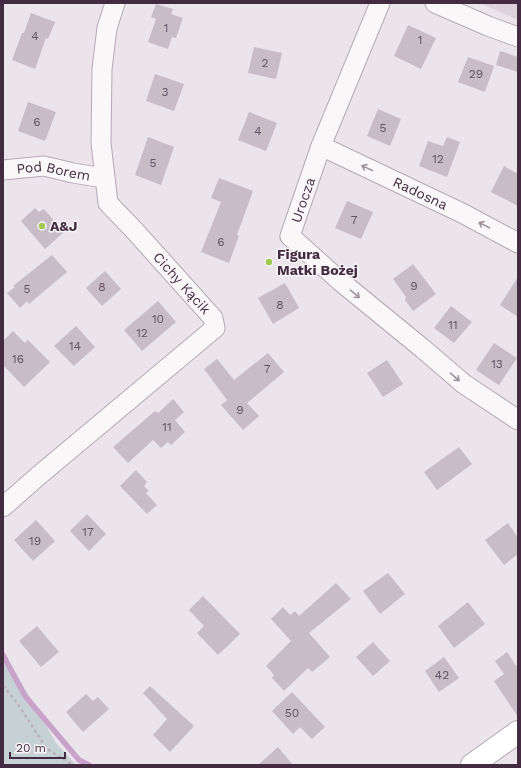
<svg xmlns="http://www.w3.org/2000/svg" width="521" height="768" viewBox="0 0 521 768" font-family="'Work Sans',sans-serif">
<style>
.built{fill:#ddd2dc}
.green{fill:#c6d1d5}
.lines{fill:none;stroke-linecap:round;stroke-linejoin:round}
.stream{stroke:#c9a2c9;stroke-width:5.5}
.building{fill:#c8bcc7}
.minor-casing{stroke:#b5a9b5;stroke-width:21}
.secondary-casing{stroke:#b5a9b5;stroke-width:24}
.path{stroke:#bcb2ba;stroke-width:2.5;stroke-dasharray:3 3;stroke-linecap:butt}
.minor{stroke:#faf7f9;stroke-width:19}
.secondary{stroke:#fff;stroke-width:22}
.oneway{stroke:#9e929d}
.poi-dot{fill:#a1c851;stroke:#f9f4f8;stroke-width:1.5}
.labels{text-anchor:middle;stroke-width:3;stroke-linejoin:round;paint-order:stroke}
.number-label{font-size:12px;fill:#645062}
.street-label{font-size:14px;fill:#432c41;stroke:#f9f4f8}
.poi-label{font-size:14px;font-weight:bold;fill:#432c41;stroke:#f9f4f8;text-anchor:start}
</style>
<rect width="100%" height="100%" fill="#ebe4eb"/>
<path class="built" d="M479,3H518V20Z"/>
<path class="green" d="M3,651L56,743L76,765H3Z"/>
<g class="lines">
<path class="stream" d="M3,655L25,696L79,760L89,765"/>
</g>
<path class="building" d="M156,4L173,9L171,14L183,18L176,38L172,37L168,49L148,42L156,19L151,17Z
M31,13L55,22L48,39L46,38L35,69L12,60L22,33H24Z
M408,25L436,38L421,69L394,56Z
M254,47L282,53L276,79L248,73Z
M500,51L518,57V72L496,65Z
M468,57L494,66L485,92L458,82Z
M155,74L184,84L174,111L146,101Z
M28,102L56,112L45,141L18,131Z
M378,109L401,119L390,146L367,136Z
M249,112L277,123L266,151L238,140Z
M148,137L174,147L161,185L135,175Z
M447,137L460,142L447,177L419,166L428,141L443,146Z
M504,166L518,174V206L491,192Z
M219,178L253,191L237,235L239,236L229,263L201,252L221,202L211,198Z
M347,201L373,212L361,239L335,228Z
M35,208L39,212L44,209L64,232L45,249L21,221Z
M52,255L67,272L29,304L27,301L20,308L7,293L15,287L13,286Z
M413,264L436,294L413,311L405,300L406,297L393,279Z
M105,271L121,289L102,306L86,288Z
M518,277V317L500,305Z
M285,283L299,308L273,324L258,298Z
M158,301L176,322L142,351L124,330Z
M451,306L472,322L454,343L434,328Z
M76,326L95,347L74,366L54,346Z
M13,331L25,343L28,340L50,362L24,387L3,365V341Z
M494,343L517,358L499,385L476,370Z
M268,353L284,372L247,403L259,416L243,430L221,405L227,400L204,369L217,359L234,380Z
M387,360L403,384L383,397L367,373Z
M173,399L184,412L175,420L185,432L171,445L168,442L161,448L153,440L128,463L113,447L155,411L158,413Z
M459,447L472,464L437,490L424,472Z
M136,470L147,482L144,486L149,491L146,493L157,505L147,514L120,486Z
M87,514L106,534L89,551L70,531Z
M36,520L55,541L33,561L14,540Z
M508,523L518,538V554L504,565L485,540Z
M388,573L405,594L380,614L363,591Z
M336,583L351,599L309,633L330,657L312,672L308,668L284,691L272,678L274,675L266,666L291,641L271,619L283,607L290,615L295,611L299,616Z
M203,596L240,634L218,655L197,633L204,626L189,610Z
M468,602L485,624L454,648L438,626Z
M37,626L59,652L41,667L19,641Z
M373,642L390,661L373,676L356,657Z
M507,652L516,666L518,664V717L494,681L504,674L495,661Z
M444,657L459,678L439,692L425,671Z
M150,686L194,726L170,752L153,735L167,719L143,693Z
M292,692L325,727L312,739L300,727L293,734L272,711Z
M86,694L93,701L98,697L109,709L83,732L66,712Z
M278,747L293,765H258Z"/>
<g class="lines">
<defs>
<g id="minor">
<path d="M380,3L321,146L290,236L340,281L422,348L464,384L518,420"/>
<path d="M435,3L488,26L518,37"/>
<path id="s1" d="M321,146L462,213L518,243"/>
<path id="s2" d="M3,170L44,166L73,173L104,178"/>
<path d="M3,507L37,477L215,328L213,318L134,230L108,203L101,143L102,69L107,28L115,3"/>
</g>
<path id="secondary" d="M472,765L518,732"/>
</defs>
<use href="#minor" class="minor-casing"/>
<use href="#secondary" class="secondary-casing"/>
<path class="path" d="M3,686L15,700L47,749L73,765"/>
<use href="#minor" class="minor"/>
<use href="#secondary" class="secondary"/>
</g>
<defs><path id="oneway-shaft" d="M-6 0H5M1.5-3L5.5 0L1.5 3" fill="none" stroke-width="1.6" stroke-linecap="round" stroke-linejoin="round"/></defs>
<g class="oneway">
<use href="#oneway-shaft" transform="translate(367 168) rotate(-155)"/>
<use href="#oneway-shaft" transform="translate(484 225) rotate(-152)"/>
<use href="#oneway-shaft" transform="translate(355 294) rotate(40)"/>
<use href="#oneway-shaft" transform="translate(455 377) rotate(41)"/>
</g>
<g class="poi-dot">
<circle cx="42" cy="226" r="4"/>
<circle cx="269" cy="262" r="4"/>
</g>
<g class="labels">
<g class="number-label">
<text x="166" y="32">1</text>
<text x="35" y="40">4</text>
<text x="420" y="44">1</text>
<text x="265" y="67">2</text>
<text x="476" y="78">29</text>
<text x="165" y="96">3</text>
<text x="37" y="126">6</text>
<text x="383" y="132">5</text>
<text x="258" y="135">4</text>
<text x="438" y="163">12</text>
<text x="153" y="167">5</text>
<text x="354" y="224">7</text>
<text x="221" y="246">6</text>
<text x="414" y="290">9</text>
<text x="102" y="291">8</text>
<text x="27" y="293">5</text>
<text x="280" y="309">8</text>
<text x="158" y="323">10</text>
<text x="453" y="329">11</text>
<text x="142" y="337">12</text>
<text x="75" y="350">14</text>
<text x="18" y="363">16</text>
<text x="497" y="368">13</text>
<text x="267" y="373">7</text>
<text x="240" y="414">9</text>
<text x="167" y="431">11</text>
<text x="88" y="536">17</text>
<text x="35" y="545">19</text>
<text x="442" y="679">42</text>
<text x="292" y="717">50</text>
</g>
<g class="street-label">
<text dy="5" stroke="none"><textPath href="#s2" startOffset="51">Pod Borem</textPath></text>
<text dy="5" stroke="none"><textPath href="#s1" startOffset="110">Radosna</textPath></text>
<text transform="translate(303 200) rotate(-71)" y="5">Urocza</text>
<text transform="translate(182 283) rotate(48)" y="5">Cichy Kącik</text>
</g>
<g class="poi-label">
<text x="50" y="231">A&amp;J</text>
<text x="277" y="259">Figura<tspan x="277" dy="16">Matki Bożej</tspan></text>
</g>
</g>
<rect width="521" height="768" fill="none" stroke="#432c41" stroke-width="8"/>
<path d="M10 752v6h55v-6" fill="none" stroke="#432c41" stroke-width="2"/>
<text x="16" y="752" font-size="12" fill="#432c41" stroke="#f9f4f8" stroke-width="3" paint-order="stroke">20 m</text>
</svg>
